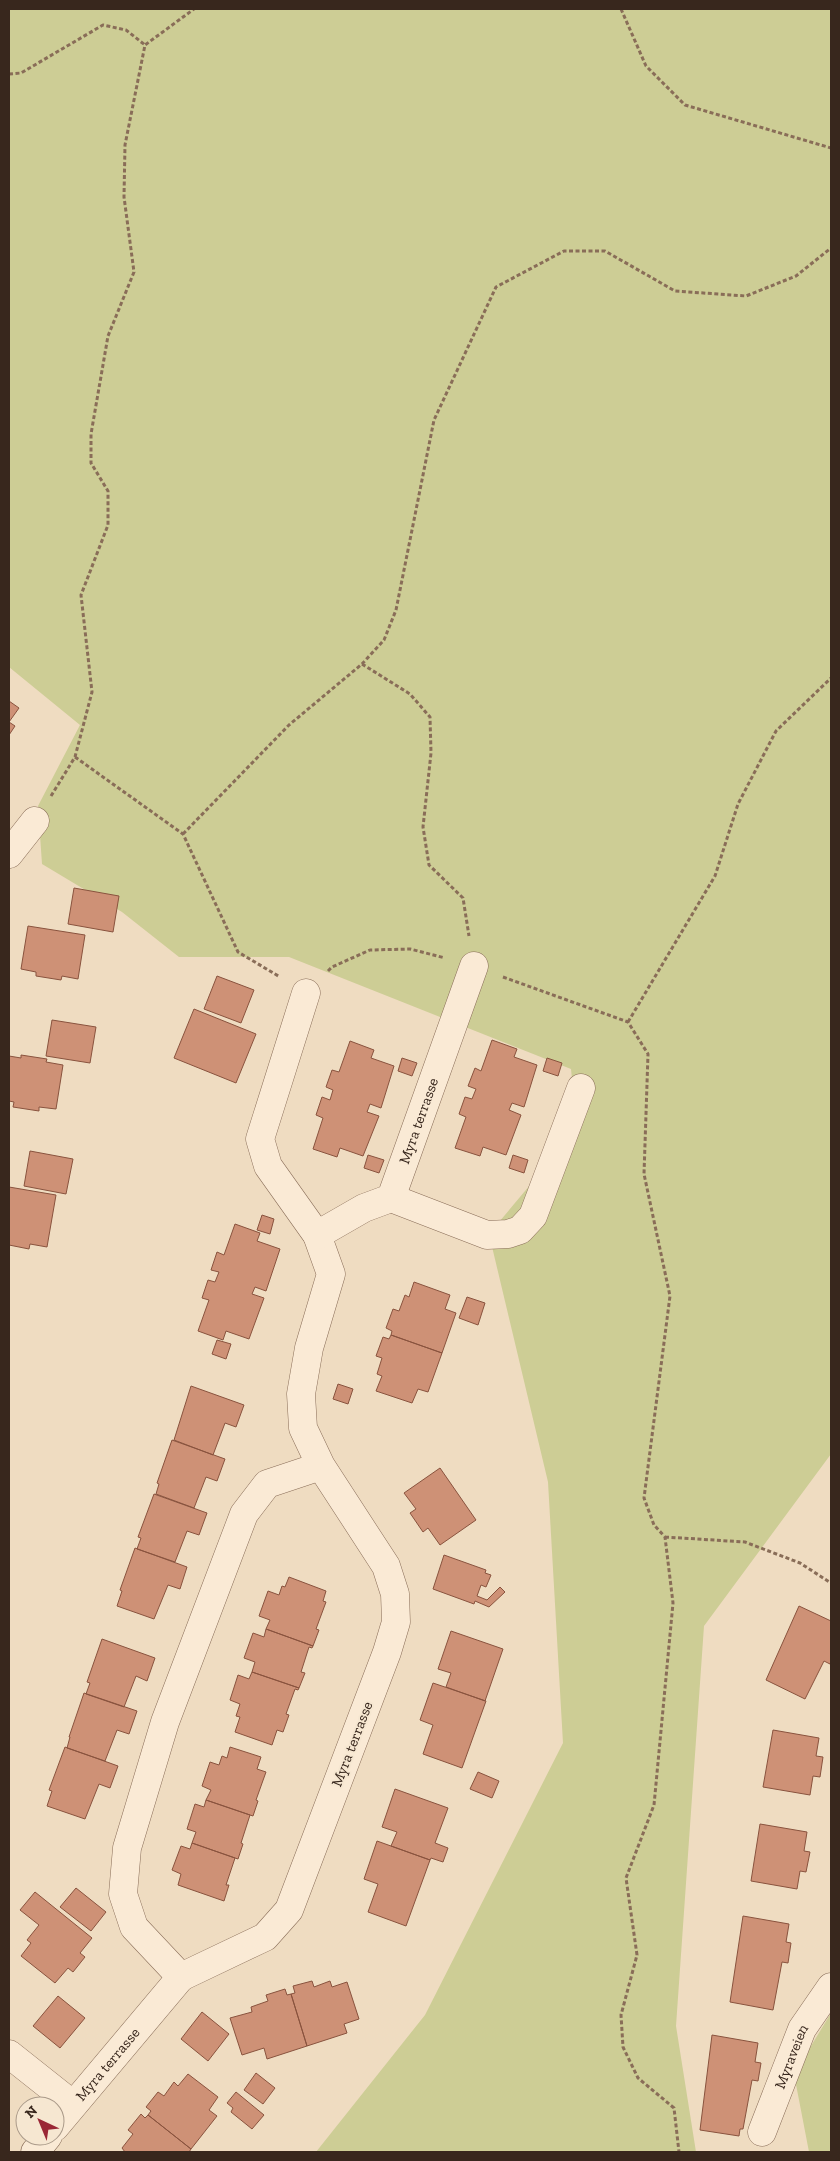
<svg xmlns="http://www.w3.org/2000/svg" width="840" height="2161" viewBox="0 0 840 2161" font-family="'Zilla Slab',serif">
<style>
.green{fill:#cdcd95}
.building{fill:#ce9176;stroke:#89533e}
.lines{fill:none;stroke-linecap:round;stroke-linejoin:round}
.minor-casing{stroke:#896d58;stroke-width:29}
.path{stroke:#896d58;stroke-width:3;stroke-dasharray:4 2.5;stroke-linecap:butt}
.minor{stroke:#faead5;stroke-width:28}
.labels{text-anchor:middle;stroke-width:4;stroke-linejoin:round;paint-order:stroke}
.street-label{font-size:15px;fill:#38271d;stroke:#f6e7d1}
</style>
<rect width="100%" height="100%" fill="#efdcc1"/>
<path class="green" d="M9,9H831V1454L704,1626L676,2026L696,2152H316L425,2015L563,1743L548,1482L489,1234L577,1129L571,1069L289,957H179L122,912L42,864L38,806L80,725L9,667Z
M831,2013V2152H809L794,2074Z"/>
<path class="building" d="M9,701L19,708L9,722L15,726L9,735Z
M74,888L119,896L113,932L68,924Z
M28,926L85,935L78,979L62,976L61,980L36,976V972L21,969Z
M217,976L254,990L241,1023L204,1009Z
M194,1009L256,1034L236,1083L174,1058Z
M52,1020L96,1027L90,1063L46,1056Z
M492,1040L517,1049L514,1057L537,1065L524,1107L512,1103L509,1110L521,1115L506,1155L483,1147L480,1156L455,1148L466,1117L459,1114L465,1097L472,1099L476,1089L468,1086L475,1068L481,1071Z
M350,1041L374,1050L371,1058L394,1066L381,1108L370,1104L367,1112L379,1116L363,1156L340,1148L337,1157L313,1149L323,1118L316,1115L322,1097L330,1100L333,1090L326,1087L332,1070L339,1072Z
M21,1055L47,1059L46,1062L63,1065L56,1109L39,1107V1111L13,1107L14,1102L9,1101V1056L21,1058Z
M402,1058L417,1063L412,1076L398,1071Z
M547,1058L562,1063L558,1076L543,1071Z
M30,1151L73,1159L66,1194L24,1186Z
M368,1155L384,1160L379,1173L364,1168Z
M513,1155L528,1160L524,1173L509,1168Z
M9,1187L56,1195L47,1247L30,1244L29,1249L9,1245Z
M262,1215L274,1219L270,1234L257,1230Z
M235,1224L260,1233L257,1241L280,1249L266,1291L255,1287L252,1294L264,1298L249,1339L226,1331L223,1340L198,1331L209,1300L202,1298L208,1280L215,1282L219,1272L211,1270L217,1252L224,1255Z
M414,1282L450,1295L445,1309L456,1313L442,1353L391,1335L392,1331L386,1328L393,1309L399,1311L405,1295L409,1297Z
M467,1297L485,1303L478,1325L459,1318Z
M391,1335L442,1353L428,1392L418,1389L412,1403L376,1391L382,1376L377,1374L382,1358L376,1356L383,1337L389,1339Z
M217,1340L231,1344L226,1359L212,1354Z
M338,1384L353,1389L348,1404L333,1399Z
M191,1386L244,1405L236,1427L225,1423L213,1455L174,1440Z
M172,1440L225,1459L217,1481L206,1477L194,1508L156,1494L159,1484L157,1483Z
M440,1468L476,1520L440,1545L428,1528L423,1532L410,1513L416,1509L404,1493Z
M154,1494L207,1513L199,1535L187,1531L175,1562L137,1549L141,1538L138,1537Z
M135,1548L187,1567L180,1589L168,1585L154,1619L117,1606L122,1591L120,1590Z
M444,1555L486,1570L485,1573L491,1575L486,1587L481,1585L477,1596L487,1600L500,1587L505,1592L489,1607L475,1601L474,1604L433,1589Z
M289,1577L326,1591L323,1601L326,1602L316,1629L319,1630L313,1646L266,1629L270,1620L259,1616L268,1591L279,1595L282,1586L285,1587Z
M799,1606L831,1621V1661L830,1664L824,1661L805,1699L766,1680Z
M266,1629L313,1646L312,1648L309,1647L301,1672L305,1673L299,1688L252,1672L255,1662L244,1658L253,1633L264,1637Z
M451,1631L503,1649L485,1701L446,1687L451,1673L438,1669Z
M102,1639L155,1658L147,1681L136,1676L124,1707L86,1694L90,1683L87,1682Z
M252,1672L299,1688L298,1690L295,1689L286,1714L289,1715L283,1732L277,1730L272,1745L235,1732L240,1717L236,1716L240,1704L230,1700L238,1675L249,1679Z
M433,1683L486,1701L462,1768L423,1754L433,1725L420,1720Z
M84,1693L137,1711L129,1734L117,1730L105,1761L67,1748L70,1737H69Z
M773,1730L819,1738L816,1756L823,1757L820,1777L813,1776L810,1795L763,1787Z
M65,1747L118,1766L110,1788L99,1784L85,1819L47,1806L52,1791L49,1790Z
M230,1747L261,1757L257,1769L266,1772L256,1800L258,1801L253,1816L206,1800L211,1790L202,1786L210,1762L219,1765L222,1756L227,1758Z
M478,1772L499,1781L492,1798L470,1789Z
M395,1789L448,1808L435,1843L448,1848L443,1862L431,1858L430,1860L391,1846L397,1832L382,1827Z
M206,1800L250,1815L241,1843L243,1844L238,1859L192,1843L196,1832L187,1829L195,1804L204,1807Z
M760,1824L807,1832L804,1851L810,1852L806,1872L800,1871L797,1889L751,1881Z
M377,1841L430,1860L406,1926L368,1912L378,1884L364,1879Z
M192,1843L235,1858L226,1885H229L224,1901L178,1885L181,1874L172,1870L181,1846L190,1849Z
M76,1888L106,1912L91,1931L60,1907Z
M35,1892L92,1938L80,1953L85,1957L73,1972L68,1968L55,1983L21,1956L31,1943L27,1940L39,1925L20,1910Z
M743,1916L789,1924L786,1942L791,1943L788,1963L782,1962L773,2010L730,2002Z
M312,1981L314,1987L330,1981L332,1987L347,1982L359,2019L344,2024L347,2033L307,2046L291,1994L295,1993L293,1986Z
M285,1989L287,1995L291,1994L307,2046L267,2059L264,2048L242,2055L230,2018L252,2012L251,2007L268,2001L266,1995Z
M58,1996L85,2018L60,2048L33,2026Z
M202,2012L229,2034L208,2061L181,2039Z
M712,2035L758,2043L755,2062L761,2063L758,2081L752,2080L743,2129H740L739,2136L700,2130Z
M256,2073L275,2088L263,2104L244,2090Z
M188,2074L218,2097L209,2110L217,2116L191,2149L148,2115L151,2111L146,2107L158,2092L164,2096L174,2082L178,2086Z
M236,2092L264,2115L252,2129L231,2112L233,2108L227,2103Z
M141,2114L145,2118L148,2115L191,2149L189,2152H125L122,2148L133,2134L128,2130Z"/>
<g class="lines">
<defs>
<g id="minor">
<path d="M9,854L35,821"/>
<path d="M306,993L260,1139L268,1166L317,1235L331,1274L309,1348L301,1394L303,1428L321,1466L386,1566L395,1594L396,1622L387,1652L289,1910L265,1937L181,1977L134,1927L123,1894L127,1848L165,1722L244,1514L267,1484L321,1466"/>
<path d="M391,1198L487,1235L508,1234L520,1230L533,1216L581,1088"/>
<path id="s1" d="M317,1235L364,1208L391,1198L474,966"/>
<path d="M9,2054L72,2104"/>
<path id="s2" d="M55,2127L181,1977"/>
<path id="s3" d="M762,2132L802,2029L831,1987"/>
<path d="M35,2152L48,2136"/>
</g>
</defs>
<use href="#minor" class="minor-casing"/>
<path class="path" d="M621,9L646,66L685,105L831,148
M9,74L21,73L103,25L126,30L145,45
M362,664L410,694L430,717L431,753L423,827L429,865L463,898L469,936
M75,757L183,834L238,952L280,977
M51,796L75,757L92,692L81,595L108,525V491L91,463V434L108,336L134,272L124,197L125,145L145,45L194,9
M183,834L289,725L362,664L384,640L396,610L434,420L496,287L564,251H605L675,291L746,296L796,276L831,248
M328,971L332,967L370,950L410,949L445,958
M503,977L628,1022L648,1054L644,1174L670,1296L644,1498L654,1525L665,1537L673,1603L654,1805L626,1878L637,1955L621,2015L623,2047L638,2078L674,2108L679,2152
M628,1022L715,876L738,804L776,731L831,678
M665,1537L745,1542L800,1563L831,1583"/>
<use href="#minor" class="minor"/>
</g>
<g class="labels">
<g class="street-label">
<text dy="5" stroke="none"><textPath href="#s1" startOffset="165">Myra terrasse</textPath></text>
<text transform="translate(352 1744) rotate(-69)" y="5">Myra terrasse</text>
<text dy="5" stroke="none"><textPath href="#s3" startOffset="81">Myraveien</textPath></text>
<text dy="5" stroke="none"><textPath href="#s2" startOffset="82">Myra terrasse</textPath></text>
</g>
</g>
<rect width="840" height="2161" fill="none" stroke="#38271d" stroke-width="20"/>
<g transform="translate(40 2121) rotate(316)"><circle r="24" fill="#f6e7d1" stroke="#aa9a89"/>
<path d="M0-4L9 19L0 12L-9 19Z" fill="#9a2735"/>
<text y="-8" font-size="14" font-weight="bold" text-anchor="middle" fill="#38271d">N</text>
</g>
</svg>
